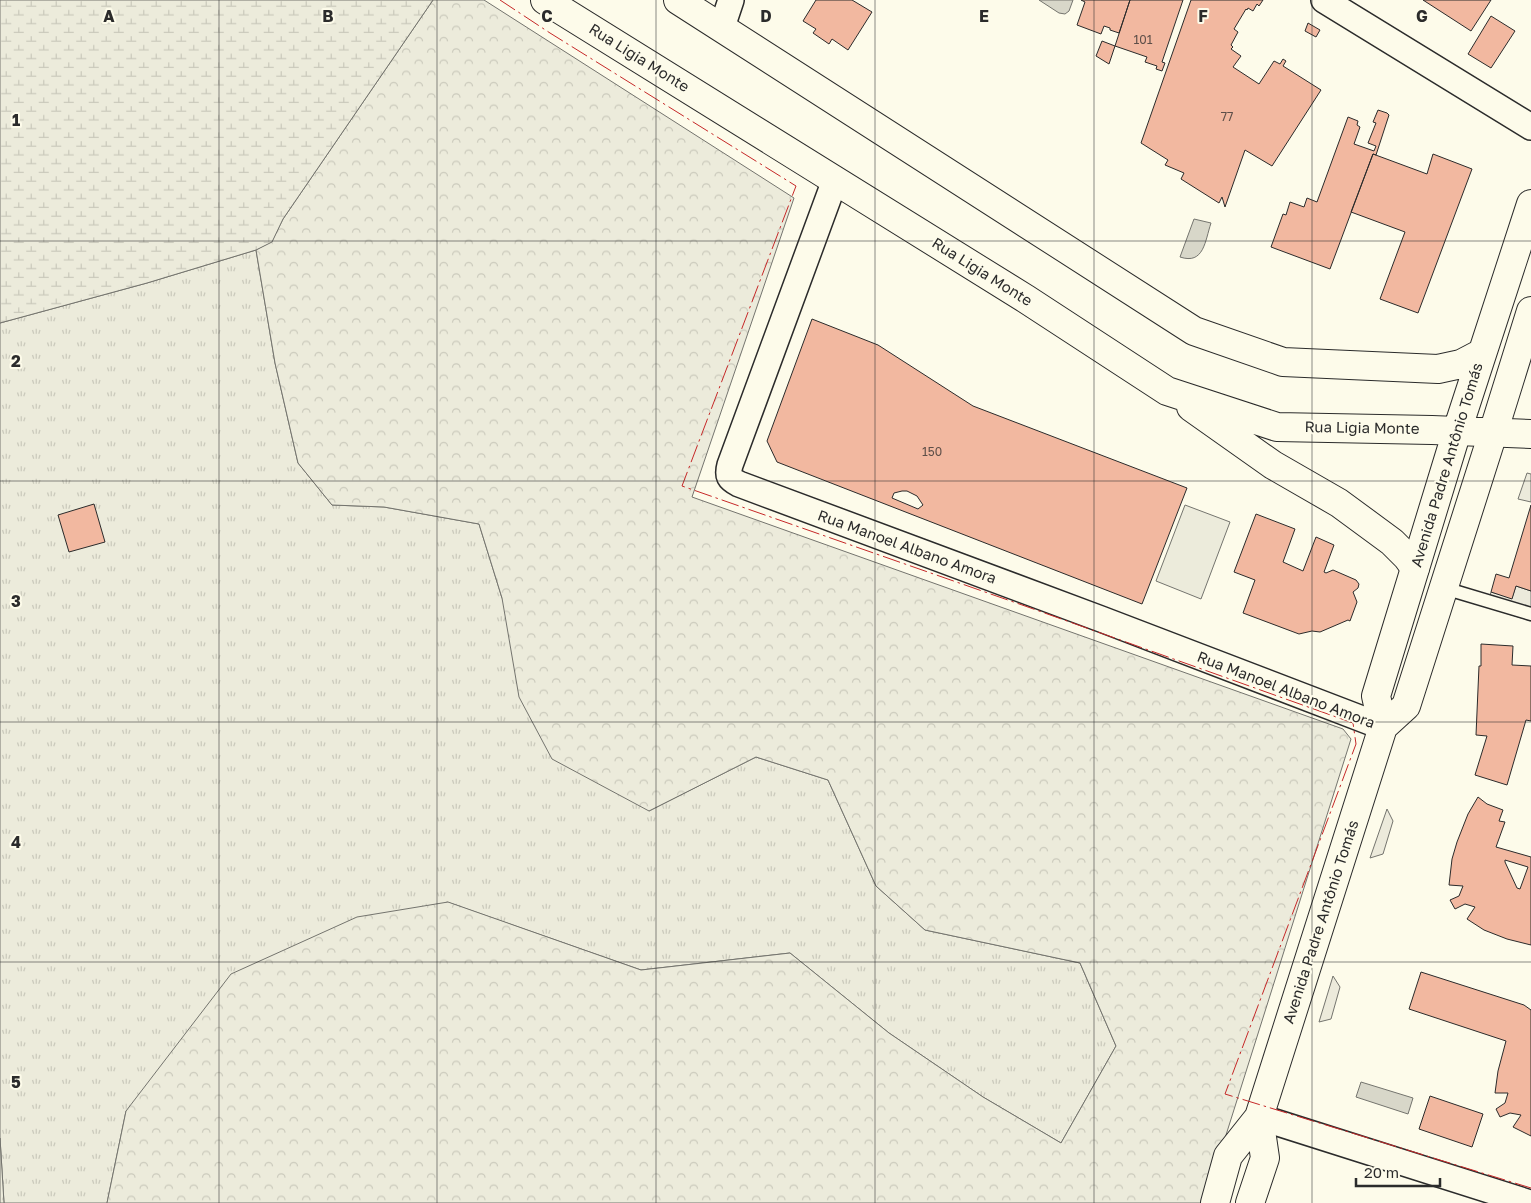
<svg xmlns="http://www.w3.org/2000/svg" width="1531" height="1203" viewBox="0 0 1531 1203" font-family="'Golos Text',sans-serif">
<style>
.grass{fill:url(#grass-tufts);stroke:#74746e}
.forest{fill:url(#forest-crowns);stroke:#74746e}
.wetland{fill:url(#wetland-marsh);stroke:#74746e}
.pitch{fill:#ecebdb;stroke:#74746e}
.parking{fill:#eceadb;stroke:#74746e}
.water{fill:#d8d7c9;stroke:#74746e}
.building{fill:#f2b8a0;stroke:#2b2b2b;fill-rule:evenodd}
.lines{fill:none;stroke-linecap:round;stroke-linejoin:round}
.lane-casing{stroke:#2b2b2b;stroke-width:15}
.street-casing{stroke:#2b2b2b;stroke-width:28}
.secondary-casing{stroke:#2b2b2b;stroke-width:30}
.primary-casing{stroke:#2b2b2b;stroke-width:30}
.lane{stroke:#fdfbea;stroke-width:12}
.street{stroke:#fdfbea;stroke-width:25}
.secondary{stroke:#fdfbea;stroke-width:28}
.primary{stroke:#fdfbea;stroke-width:28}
.power{stroke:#c62828;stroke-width:1;stroke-dasharray:18 4 2.5 4;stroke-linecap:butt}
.grid{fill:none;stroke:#2b2b2b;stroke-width:1;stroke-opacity:0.55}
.labels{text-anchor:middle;stroke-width:4;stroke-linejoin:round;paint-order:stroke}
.number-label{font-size:12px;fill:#5d4e48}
.street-label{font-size:15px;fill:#2b2b2b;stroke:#fdfbea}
.grid-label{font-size:16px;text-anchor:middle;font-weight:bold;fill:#2b2b2b;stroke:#fdfbea;stroke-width:4;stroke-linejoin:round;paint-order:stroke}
</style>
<defs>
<pattern id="grass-tufts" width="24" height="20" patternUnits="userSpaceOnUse" patternTransform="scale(1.25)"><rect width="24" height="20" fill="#ecebdb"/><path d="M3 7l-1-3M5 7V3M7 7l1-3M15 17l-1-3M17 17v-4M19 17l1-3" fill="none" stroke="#cbcabc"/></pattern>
<pattern id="forest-crowns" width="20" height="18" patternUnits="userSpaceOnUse" patternTransform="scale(1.25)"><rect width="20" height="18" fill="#ecebdb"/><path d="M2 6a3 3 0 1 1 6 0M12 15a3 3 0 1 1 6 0" fill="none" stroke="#cbcabc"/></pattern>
<pattern id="wetland-marsh" width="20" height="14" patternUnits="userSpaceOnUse" patternTransform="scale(1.25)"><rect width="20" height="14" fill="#ecebdb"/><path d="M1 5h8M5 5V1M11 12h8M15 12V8" fill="none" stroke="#cbcabc"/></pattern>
</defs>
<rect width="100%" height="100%" fill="#fdfbea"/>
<path class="grass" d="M256,250L275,363L298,463L332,505L384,507L479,524L502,598L649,811L756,757L828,780L876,886L925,930L1080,963L1116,1046L1061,1143L983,1097L889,1033L790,953L641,970L447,902L126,1111L107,1203H4L0,1138V323L147,283Z"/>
<path class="forest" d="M433,0H484L794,198L692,497L1343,729L1351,739L1214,1173L1207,1203H107L126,1111L231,974L357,917L448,902L641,970L790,953L889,1033L983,1097L1061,1143L1116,1046L1080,963L925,930L876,886L828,780L756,757L649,811L552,759L519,697L502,598L479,524L384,507L332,505L298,463L275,363L256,250L272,241L283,219Z
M0,1138L4,1203H0Z"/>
<path class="wetland" d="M0,0H433L283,219L272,242L256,250L147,283L0,323Z"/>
<path class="pitch" d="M1185,505L1230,522L1201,599L1156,581Z"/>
<path class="parking" d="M1527,473L1531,474V502L1518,499Z
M1516,586L1531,591V621L1486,607L1491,592L1512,598Z
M1387,809L1393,821L1383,854L1370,858Z
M1333,976L1340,987L1331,1019L1319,1022Z"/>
<path class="water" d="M1039,0H1073L1069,11L1065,14L1059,13Z
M1194,219L1211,223C1205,241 1204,265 1180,257Z
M1361,1082L1413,1098L1408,1114L1356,1097Z"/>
<path class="building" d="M816,0H852L872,12L848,50L832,39L829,44L813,33L816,29L803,21Z
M1081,0H1130L1119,33L1110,30V28L1104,26L1101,34L1077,25L1085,2Z
M1130,0H1183L1162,62L1165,63L1162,71L1156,69L1157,66L1145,62L1147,57L1115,46Z
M1191,0H1263L1259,6L1257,4L1253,11L1248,8L1247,10L1246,9L1234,29L1238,32L1231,45L1233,47L1231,49L1241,56L1233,67L1259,84L1274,61L1280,64L1283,59L1286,61L1283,66L1321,90L1272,166L1245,150L1225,207L1222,197L1219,203L1181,179L1184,173L1165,165L1168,160L1141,143Z
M1423,0H1491L1471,31Z
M1491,16L1515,31L1491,68L1468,54Z
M1308,23L1320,30L1316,37L1305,31Z
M1102,41L1115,46L1109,64L1096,56Z
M1378,110L1387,113L1389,115L1376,155L1373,154L1330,269L1271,247L1283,214L1286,215L1290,202L1304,207L1307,198L1317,202L1348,117L1358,121L1357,125L1360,127L1354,144L1374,151L1376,146L1368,143L1376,123L1373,122Z
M1373,154L1427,174L1433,154L1472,169L1418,313L1380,299L1405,232L1351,212Z
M812,319L878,345L973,406L1187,488L1142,604L777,462L767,441ZM902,491H907L917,496L923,505L918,509L892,498L894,493Z
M94,504L105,542L69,552L58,515Z
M1531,505V591L1516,586L1512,599L1491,592L1496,574L1509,578Z
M1256,514L1295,529L1283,562L1303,571L1316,537L1334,545L1324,572L1326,573L1333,570L1356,580L1359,584L1358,588L1353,592L1357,602L1350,621L1348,620L1320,632L1312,631L1299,634L1243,613L1255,580L1234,572Z
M1481,644L1513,646L1512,665L1531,666V721L1526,720L1507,785L1475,775L1487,736L1476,735L1479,666H1481Z
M1478,797L1487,804L1503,810L1499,821L1505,822L1496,847L1531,857V945L1507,939L1484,930L1467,919L1475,907L1465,904L1455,909L1450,900L1459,896L1463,886L1449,885L1452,859L1457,842L1468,814ZM1505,860L1528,867L1520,889L1517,888L1505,862Z
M1421,972L1524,1005L1531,1010V1136L1513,1127L1521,1115L1510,1113L1500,1117L1496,1109L1505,1103L1508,1093H1495L1498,1071L1506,1041L1409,1009Z
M1430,1096L1483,1114L1472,1147L1419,1129Z"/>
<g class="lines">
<defs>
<path id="lane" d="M1444,588L1531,614"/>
<path id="street" d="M1324,0L1531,127
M722,27L731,0
M835,180L730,465C727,476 729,479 739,484L1101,619L1383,727
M1259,1117L1530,1203"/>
<path id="secondary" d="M1383,727L1376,696L1457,431
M1215,1203L1228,1156L1259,1117L1383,727L1406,706L1493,433
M1250,1203L1265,1158L1259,1117"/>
<path id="primary" d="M545,0L1026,299L1167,391L1277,427L1432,430L1531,434
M678,0L1194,331L1283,362L1438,369L1461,364L1482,353
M1191,407L1273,465L1339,503L1392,542L1407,557L1415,568
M1457,431L1531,204
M1493,433L1531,311"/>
</defs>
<use href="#lane" class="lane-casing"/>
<use href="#street" class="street-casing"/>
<use href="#secondary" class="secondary-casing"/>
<use href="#primary" class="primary-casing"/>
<use href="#lane" class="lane"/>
<use href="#street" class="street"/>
<use href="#secondary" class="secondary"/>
<use href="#primary" class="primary"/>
<path class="power" d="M500,0L550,33L796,186L682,486L1025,606L1353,723L1356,744L1225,1094L1531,1188"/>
</g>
<path class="grid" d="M219,0V1203M437,0V1203M656,0V1203M875,0V1203M1094,0V1203M1312,0V1203M0,241H1531M0,481H1531M0,722H1531M0,962H1531"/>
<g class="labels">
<g class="number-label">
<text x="1143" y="44">101</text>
<text x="1227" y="121">77</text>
<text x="932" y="456">150</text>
</g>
<g class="street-label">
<text transform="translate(639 58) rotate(32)" y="5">Rua Ligia Monte</text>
<text transform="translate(982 272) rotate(32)" y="5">Rua Ligia Monte</text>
<text transform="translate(1362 428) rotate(1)" y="5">Rua Ligia Monte</text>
<text transform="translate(1447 465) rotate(-73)" y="5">Avenida Padre Antônio Tomás</text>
<text transform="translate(907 547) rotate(20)" y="5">Rua Manoel Albano Amora</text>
<text transform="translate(1286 690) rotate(21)" y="5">Rua Manoel Albano Amora</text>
<text transform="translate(1321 922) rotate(-72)" y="5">Avenida Padre Antônio Tomás</text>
</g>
</g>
<g class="grid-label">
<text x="109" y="22">A</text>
<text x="328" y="22">B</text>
<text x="547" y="22">C</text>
<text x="766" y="22">D</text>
<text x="984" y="22">E</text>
<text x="1203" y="22">F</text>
<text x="1422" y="22">G</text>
<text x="16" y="126">1</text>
<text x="16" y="367">2</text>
<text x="16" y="607">3</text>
<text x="16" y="848">4</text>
<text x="16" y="1088">5</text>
</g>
<path d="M1356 1178v8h84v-8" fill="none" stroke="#2b2b2b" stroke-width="2.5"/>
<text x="1364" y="1178" font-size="15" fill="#2b2b2b" stroke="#fdfbea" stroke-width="4" paint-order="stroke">20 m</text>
</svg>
